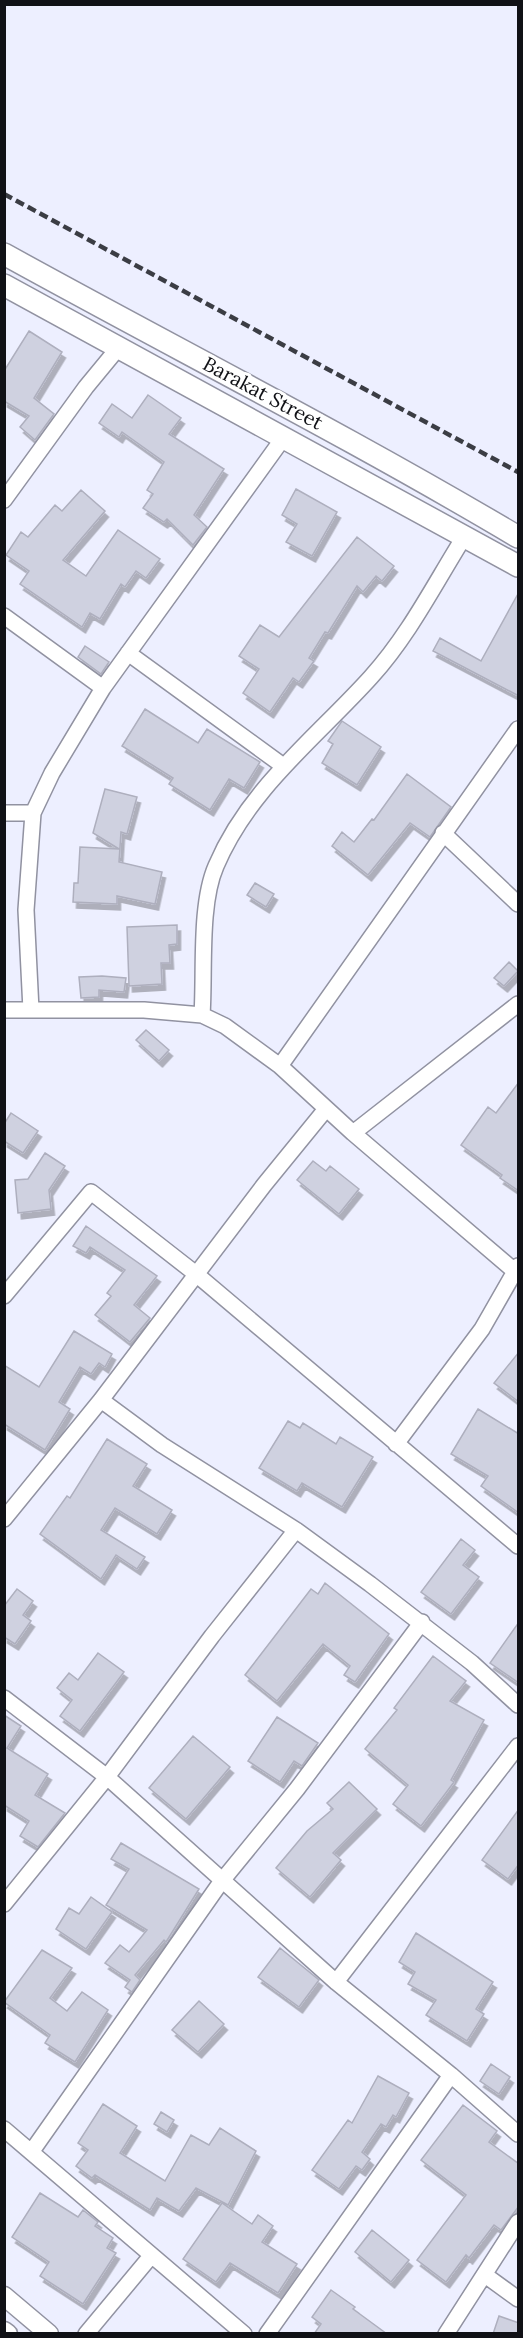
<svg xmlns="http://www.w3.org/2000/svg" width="523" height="2338" viewBox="0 0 523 2338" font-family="Lora,serif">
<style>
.building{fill:#cfd1e0;stroke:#aeafbe;stroke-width:1.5;filter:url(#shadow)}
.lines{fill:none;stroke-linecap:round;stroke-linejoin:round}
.minor-casing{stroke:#9192a1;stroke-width:18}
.tertiary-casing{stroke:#9192a1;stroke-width:21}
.secondary-casing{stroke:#9192a1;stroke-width:24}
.minor{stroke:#fff;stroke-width:15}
.tertiary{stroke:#fff;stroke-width:18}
.secondary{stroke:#fff;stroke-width:21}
.rail{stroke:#3b3d44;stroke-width:4.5;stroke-dasharray:9 4.5;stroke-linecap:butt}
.labels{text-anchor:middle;stroke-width:6;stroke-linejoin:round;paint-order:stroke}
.street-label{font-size:20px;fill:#101116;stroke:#fff}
</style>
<defs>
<filter id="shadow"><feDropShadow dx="3.5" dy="6" stdDeviation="0" flood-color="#0004"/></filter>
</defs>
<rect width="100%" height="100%" fill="#edefff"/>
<path class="building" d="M29,331L62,352L34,398L54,414L35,440L20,427L29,416L4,401V371Z
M148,395L181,418L169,434L224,469L194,515L207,527L193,545L167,519L164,522L143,508L153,494L147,490L164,462L122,432L119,437L99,423L112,404L132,418Z
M296,489L337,512L312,556L286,542L297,524L282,515Z
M81,490L105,511L63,560L86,576L118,530L160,559L146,578L136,571L125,587L121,584L100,619L90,613L82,627L20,584L29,571L6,555L21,532L28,537L55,505L62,511Z
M357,537L394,566L382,581L376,576L363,592L357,586L328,633L325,632L309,658L314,661L299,682L293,678L270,712L243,693L259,669L239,656L260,625L279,637Z
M519,592V696L433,651L440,638L481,661Z
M85,646L109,662L101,674L78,657Z
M145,709L198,743L207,729L260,762L244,788L229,779L210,810L169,784L173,778L122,746Z
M342,721L381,747L357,785L322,763L333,744L328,741Z
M407,774L451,807L430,837L410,823L368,875L332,846L342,832L354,842L372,819L374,820Z
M105,789L137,797L127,834L121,832L119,862L162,872L155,904L117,896V904L73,902L74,883H78L80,847L119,849L93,833Z
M255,883L274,894L266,907L247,895Z
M177,925V944L169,945L170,963H161L162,984L129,986L127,927Z
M509,962L518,971L504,986L494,978Z
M102,976L126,978L124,992L99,990V997L81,998L79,977Z
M146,1030L169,1050L159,1061L136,1040Z
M519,1082V1191L500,1178L502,1175L461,1145L488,1107L496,1113Z
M11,1113L38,1131L23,1153L4,1141V1124Z
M45,1153L65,1166L49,1190L51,1209L18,1213L15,1180L28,1179Z
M313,1161L326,1171L330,1166L359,1189L339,1214L297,1180Z
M86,1226L157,1276L134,1305L150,1318L130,1342L95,1315L111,1296L107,1293L125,1270L90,1247L86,1253L73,1246Z
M74,1331L112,1354L105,1367L99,1363L91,1374L80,1367L59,1402L70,1409L45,1450L4,1424V1365L39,1387Z
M519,1352V1402L494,1383Z
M478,1409L519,1434V1513L481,1486L488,1476L451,1454Z
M288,1421L300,1428L303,1423L336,1444L340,1437L373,1457L342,1507L302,1483L297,1491L259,1468Z
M107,1439L147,1464L133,1486L172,1510L157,1534L115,1508L101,1530L145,1557L137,1569L116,1555L101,1579L40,1534L67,1496L70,1498Z
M461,1539L475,1550L463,1565L479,1577L451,1614L421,1592Z
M325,1583L389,1634L355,1682L344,1675L350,1666L323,1644L277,1701L245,1675L311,1589L318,1594Z
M17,1589L33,1601L23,1615L31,1621L15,1644L4,1637V1606Z
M519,1622V1683L490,1663Z
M98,1653L124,1672L80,1731L60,1716L72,1700L57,1688L69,1673L78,1680Z
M433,1656L466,1681L450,1701L484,1720L451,1780L454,1782L421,1826L393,1804L408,1785L365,1749L397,1710L394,1708Z
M4,1715L21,1726L7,1748L48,1774L35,1795L65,1813L38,1847L20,1836L29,1821L4,1805Z
M277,1717L318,1743L302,1766L294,1761L280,1782L248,1761Z
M193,1736L230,1767L186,1819L149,1788Z
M349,1782L377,1809L333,1853L341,1860L310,1897L276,1868L307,1831L333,1809L327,1803Z
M519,1809V1864L508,1879L482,1860Z
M121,1843L199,1889L166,1942L164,1940L135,1975L140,1980L132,1992L125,1987L130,1980L105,1963L120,1945L129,1952L147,1930L106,1905L129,1869L111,1859Z
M91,1897L112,1912L86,1949L56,1929L69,1908L79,1914Z
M416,1933L493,1982L476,2009L484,2014L467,2041L426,2015L436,2000L408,1984L415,1972L399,1962Z
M280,1948L319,1980L299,2007L258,1977Z
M42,1950L72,1968L50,1998L67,2011L82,1992L108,2010L75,2062L45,2043L50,2035L4,2002Z
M199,2001L224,2024L198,2052L172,2030Z
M491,2064L510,2077L499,2094L480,2081Z
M378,2076L409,2093L396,2117L393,2115L386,2127L381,2124L362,2152L370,2159L362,2170L356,2166L339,2189L312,2170L348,2120L352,2123Z
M103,2104L137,2126L120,2153L165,2181L191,2135L209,2145L220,2128L256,2151L228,2205L196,2188L179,2211L157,2198L150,2210L95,2175L92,2178L76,2166L88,2150L78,2143Z
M463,2105L497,2131L489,2142L519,2164V2206L501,2230L494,2225L469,2258L466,2255L446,2282L417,2260L466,2195L421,2160Z
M161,2112L174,2120L167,2132L154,2124Z
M40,2193L78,2217L83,2210L98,2222L95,2226L113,2238L107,2248L116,2253L83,2304L40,2276L49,2262L12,2237Z
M222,2203L252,2224L258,2215L273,2226L262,2242L297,2264L278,2293L230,2263L216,2282L183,2259Z
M372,2230L409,2260L391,2282L355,2252Z
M331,2290L355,2307L353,2309L387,2334H314L321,2324L312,2317Z
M499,2316L519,2323V2334H493Z"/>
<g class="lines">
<defs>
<path id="minor" d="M4,500L86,387L119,347
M4,616L103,688
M128,653L282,765
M4,813H33
M443,833L518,904
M4,1010H144L202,1015L225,1026L280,1066L353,1133L518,1274
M31,1010L26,910L33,813L52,773L103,688L284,437
M202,1015C205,972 199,905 216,866C249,788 316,738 371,677C409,635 434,585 464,537
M280,1066L518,729
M353,1133L518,1004
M4,1296L91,1192L196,1274L518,1546
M101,1400L162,1445L296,1530L370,1584L472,1663L518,1705
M396,1444L482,1329L518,1266
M4,1519L101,1400L264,1185L326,1109
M4,1698L107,1777L336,1982L451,2075L518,2134
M4,1904L107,1777L212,1636L296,1530
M336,1982L518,1746
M4,2129L244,2334
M32,2151L221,1882L297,1789L422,1622
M485,2275L518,2299
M86,2334L151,2256
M267,2334L451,2075
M446,2334L518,2222"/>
<path id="tertiary" d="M4,2296L49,2334
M4,2331L8,2334"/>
<path id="secondary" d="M4,254C176,349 350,437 518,537
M4,285L518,566"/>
</defs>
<use href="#minor" class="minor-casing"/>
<use href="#tertiary" class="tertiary-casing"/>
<use href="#secondary" class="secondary-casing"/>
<use href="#minor" class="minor"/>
<use href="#tertiary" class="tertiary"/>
<use href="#secondary" class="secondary"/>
<path class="rail" d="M4,194L518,472"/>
</g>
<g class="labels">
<g class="street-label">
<text transform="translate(263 393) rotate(28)" y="7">Barakat Street</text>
</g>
</g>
<rect width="523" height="2338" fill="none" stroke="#101116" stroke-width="12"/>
</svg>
